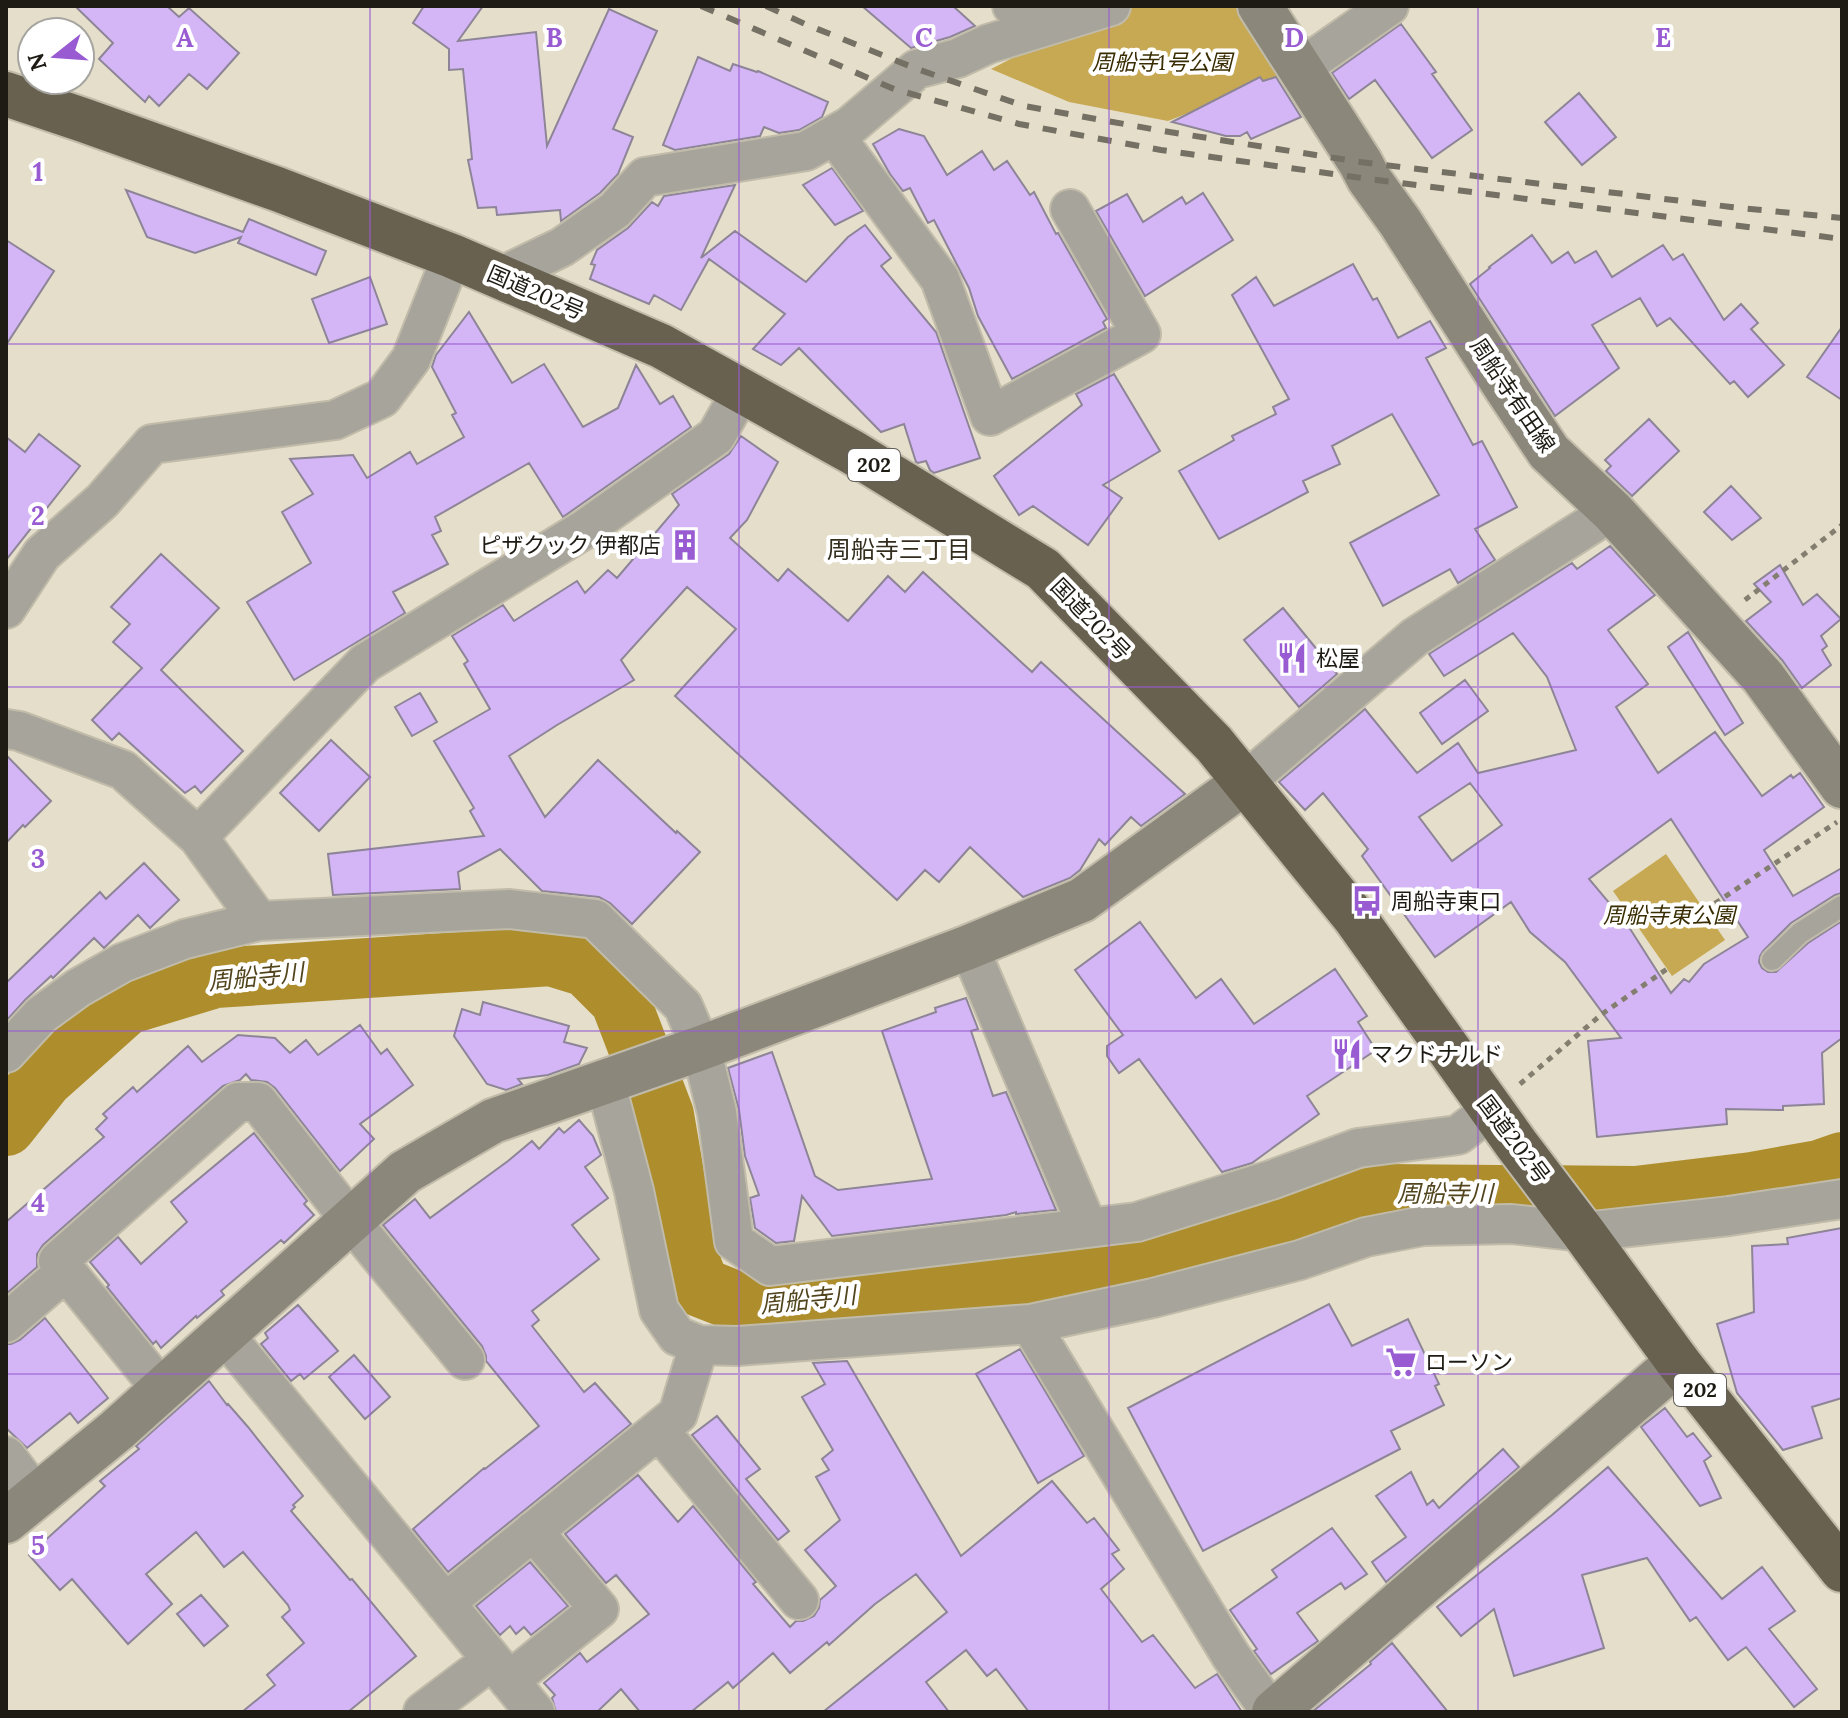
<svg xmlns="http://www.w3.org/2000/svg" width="1848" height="1718" viewBox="0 0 1848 1718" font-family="Lora,'Noto Sans JP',serif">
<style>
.green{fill:#c7a953}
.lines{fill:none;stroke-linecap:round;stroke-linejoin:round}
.river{stroke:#ad8d2c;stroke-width:60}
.building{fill:#d4b6f7;stroke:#8d8597;stroke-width:2;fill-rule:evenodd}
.lane-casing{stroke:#c1bba9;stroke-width:24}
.street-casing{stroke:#c1bba9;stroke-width:42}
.secondary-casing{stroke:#c1bba9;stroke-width:48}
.highway-casing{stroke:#c1bba9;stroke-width:48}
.path{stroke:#837e70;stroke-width:5;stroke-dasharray:6 6;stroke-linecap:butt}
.lane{stroke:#a7a49b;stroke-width:20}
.street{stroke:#a7a49b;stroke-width:38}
.secondary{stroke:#8c877b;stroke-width:44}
.highway{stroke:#686150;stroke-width:44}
.rail{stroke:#757064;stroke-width:6;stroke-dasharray:14 14;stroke-linecap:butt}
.grid{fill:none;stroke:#985bd2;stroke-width:2;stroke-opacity:0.55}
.labels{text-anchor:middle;stroke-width:8;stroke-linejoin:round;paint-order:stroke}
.shield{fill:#fff;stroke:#625f5a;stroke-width:2}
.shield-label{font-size:20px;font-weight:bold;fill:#1e1b14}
.park-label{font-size:22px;font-style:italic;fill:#392c02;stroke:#fff}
.street-label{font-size:22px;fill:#1e1b14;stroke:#fff}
.poi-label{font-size:22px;fill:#1e1b14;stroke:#fff;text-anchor:start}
.neighbourhood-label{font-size:24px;fill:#332d1e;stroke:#fff}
.water-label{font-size:24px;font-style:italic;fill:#52451e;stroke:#fff}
.grid-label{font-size:26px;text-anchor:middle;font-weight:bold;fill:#985bd2;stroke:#fff;stroke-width:8;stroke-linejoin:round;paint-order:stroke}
</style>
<rect width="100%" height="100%" fill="#e5deca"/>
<path class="green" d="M1114,6H1260L1301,68L1168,121L1069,102L991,69Z
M1666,854L1725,940L1672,976L1613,891Z"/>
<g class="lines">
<path class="river" d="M6,1126L44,1078L126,1005L215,978L551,956L587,967L620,1000L664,1115L688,1256L700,1287L751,1307L1097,1266L1384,1194L1636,1196L1752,1182L1819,1170L1842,1162"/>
</g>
<path class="building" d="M75,6H167L179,17L189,8L239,53L207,89L189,74L159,106L149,96L145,102L99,59L113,43Z
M424,6H483L458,41L536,32L547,146L609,9L657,31L613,129L633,137L618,174L600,193L561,221L560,210L497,215L496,207L478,208L468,160L472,159L463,69L449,70V49L413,23Z
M862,6H953L975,26L950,37L911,48Z
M1401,24L1436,72L1432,74L1472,130L1432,158L1375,80L1349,99L1332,73Z
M698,57L730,71L733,64L757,72L758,71L828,102L822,117L799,130L779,133L764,127L760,136L675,150L663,145Z
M1260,77L1263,81L1276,77L1301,117L1251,139L1247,132L1240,136H1226L1172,122Z
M1579,93L1616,137L1582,165L1545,122Z
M899,129L924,136L947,175L982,151L994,170L1007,161L1030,195L1034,192L1056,234L1058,233L1107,319L1103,322L1106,328L1012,379L978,316L969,288L934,220L928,223L910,188L903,191L890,174L873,144Z
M832,168L863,211L835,225L803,185Z
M735,185L701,258L735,231L806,282L848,237L865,225L891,258L881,266L936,332L980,458L934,473L930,470L926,461L918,463L916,462L904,424L881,432L799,348L781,365L753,349L785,314L709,259L681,310L654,295L649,304L590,279L595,265L591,264L597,250L628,228L652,202L658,206L664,196Z
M126,190L243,232L249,219L326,251L316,275L238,243L241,237L195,253L147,237Z
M1203,193L1233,240L1145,296L1096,211L1127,194L1143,222L1182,197L1186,204Z
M1532,235L1552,263L1568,252L1575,263L1596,251L1612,277L1663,245L1673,260L1683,254L1724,320L1741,304L1758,323L1751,329L1784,365L1748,397L1734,381L1730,384L1670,318L1657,326L1640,298L1592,325L1619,368L1555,416L1470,284L1490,268L1489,267Z
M6,240L54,271L6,345Z
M1353,264L1373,300L1377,298L1398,338L1430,321L1446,348L1426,358L1473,445L1482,441L1517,507L1475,529L1495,560L1458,583L1450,569L1383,606L1350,543L1439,495L1392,414L1332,446L1340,464L1303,481L1308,492L1219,539L1179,471L1234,440L1232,436L1276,414L1273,407L1289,399L1232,295L1256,277L1274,306Z
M370,277L387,324L329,343L312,299Z
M469,312L512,383L544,364L583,427L618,408L636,365L660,404L673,396L691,427L563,517L529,463L435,517L441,531L432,535L448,564L393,592L405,613L294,680L247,602L311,563L282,512L313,494L290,459L353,455L367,478L410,452L417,464L464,437L452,415L456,413L432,367L436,355Z
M1842,327V400L1807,377Z
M1114,374L1160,451L1103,485L1122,498L1088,545L1033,506L1019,515L994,476L1082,405L1076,394Z
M1649,419L1679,451L1632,496L1606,471L1611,466L1605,460Z
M39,434L80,466L6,560V437L25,452Z
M741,436L778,462L747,520L730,538L778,581L788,569L848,621L888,576L905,592L923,572L1032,672L1041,662L1185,794L1141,826L1131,817L1105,845L1099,839L1080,870L1070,878L1023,897L970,847L939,882L925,870L897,900L675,696L736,629L687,587L621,660L634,680L557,725L509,756L545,817L598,760L676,833L677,831L700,852L632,924L610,903L599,897L542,891L500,849L458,872L460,889L333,895L328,854L484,836L470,811L474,808L434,741L490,709L464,664L468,661L452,636L503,605L514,621L577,581L585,593L608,570L617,578L679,505L672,494L729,454Z
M1731,486L1761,518L1732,540L1704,512Z
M1610,546L1655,595L1608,630L1648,684L1616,707L1658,773L1715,732L1762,796L1791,775L1793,778L1800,773L1824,807L1764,850L1793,896L1842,868V893L1835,895L1791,923L1763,951L1760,956L1759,962L1762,968L1768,972H1776L1808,943L1842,921V1038L1822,1053L1824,1104L1783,1106V1110L1726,1109L1727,1124L1597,1137L1588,1041L1621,1038L1565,962L1530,932L1511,902L1435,957L1362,856L1368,849L1323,793L1305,810L1279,782L1365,709L1417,773L1458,743L1478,773L1576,750L1547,677L1513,633L1444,676L1429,654L1572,563L1577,569ZM1470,783L1502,825L1452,861L1419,817ZM1671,819L1748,937L1704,964L1689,982L1684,979L1671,993L1627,924L1589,879Z
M161,554L219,608L161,670L243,751L201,793L195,786L185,793L119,733L112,740L92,720L142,668L113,642L130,624L111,607Z
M1780,565L1803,605L1817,594L1841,619L1821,636L1827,646L1822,650L1831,665L1802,688L1782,660L1746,621L1771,602L1754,584Z
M1283,608L1337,674L1299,707L1244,640Z
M1688,632L1743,723L1725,735L1668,647Z
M1465,680L1488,711L1442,744L1420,713Z
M420,693L437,722L412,736L395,707Z
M331,740L370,777L319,831L280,793Z
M6,755L51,801L25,827L23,825L6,843Z
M144,863L179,900L150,928L138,915L104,948L94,938L53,978L51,976L25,1000L6,1021V983L100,892L106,899Z
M1140,922L1196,998L1221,979L1254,1024L1335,969L1367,1016L1358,1022L1376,1050L1307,1096L1319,1114L1252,1163L1222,1172L1139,1059L1119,1073L1107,1056V1046L1123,1035L1075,970Z
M966,998L978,1029L971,1031L993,1096L1006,1092L1056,1210L1016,1214V1212L1006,1215L832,1236L802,1196L794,1241L776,1243L755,1228L750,1198L759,1195L745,1156L739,1110L728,1068L772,1052L815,1176L838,1190L932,1179L882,1031L936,1012L935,1008Z
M483,1002L569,1026L564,1042L587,1048L579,1064L548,1075L518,1079L522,1084L506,1090L487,1084L454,1036L462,1009L480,1015Z
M360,1025L381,1054L387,1049L413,1085L360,1124L374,1139L340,1171L275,1088L267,1082L251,1080L246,1074L240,1080L223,1086L43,1245L37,1254V1267L6,1294V1222L104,1137L96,1129L107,1118L103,1114L133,1087L137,1092L188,1046L202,1062L238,1035L275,1038L290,1053L306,1040L318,1055Z
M579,1120L593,1136L601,1155L585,1167L608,1198L572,1225L599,1259L532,1311L539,1320L532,1326L584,1392L595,1383L631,1424L448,1572L413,1529L484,1468L485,1469L539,1426L486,1361V1356L482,1346L383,1225L415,1199L430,1218L508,1161L532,1141L539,1149L559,1128L564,1133Z
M254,1133L307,1201L304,1204L314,1215L284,1243L281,1240L221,1291L224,1295L197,1318L196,1316L161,1348L156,1341L153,1344L107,1287L109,1285L90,1262L118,1237L141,1264L187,1222L171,1202Z
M1842,1228V1398L1812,1407L1822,1438L1783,1450L1737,1393L1717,1324L1754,1312L1752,1246L1788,1244L1787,1238Z
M1329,1304L1352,1346L1408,1319L1439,1384L1435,1386L1444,1405L1391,1431L1400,1449L1203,1551L1128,1408Z
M298,1305L338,1351L304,1379L300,1374L291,1381L261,1344L268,1338L265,1333Z
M45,1318L108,1398L78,1423L70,1413L27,1448L6,1428V1344H11L20,1340Z
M1020,1349L1084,1456L1038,1483L976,1374Z
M354,1355L390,1397L365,1419L329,1377Z
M847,1361L961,1556L1052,1481L1087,1523L1094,1518L1119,1550L1112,1554L1124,1569L1101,1589L1142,1642L1153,1635L1195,1688L1217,1674L1242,1712H1029L996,1669L987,1676L966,1650L926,1682L949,1712H823L947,1612L916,1574L875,1604L829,1645L827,1642L790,1673L773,1653L733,1688L728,1682L691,1712H640L621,1689L597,1712H556L552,1698L555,1695L544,1683L580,1653L587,1662L649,1614L616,1575L606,1583L565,1534L638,1475L678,1522L693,1506L756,1582L753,1584L790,1627L796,1621H803L814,1616L819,1608L820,1600L836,1586L805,1550L840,1520L816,1477L829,1470L822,1459L833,1450L802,1397L825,1384L813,1363Z
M209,1381L227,1405L228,1404L248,1427L303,1496L293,1505L295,1507L291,1511L350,1580L352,1579L416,1656L348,1712H242L275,1685L267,1675L304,1643L282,1617L290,1610L288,1605L243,1552L224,1567L196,1532L146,1574L172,1604L128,1644L72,1579L60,1590L29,1555L105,1486L100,1481L139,1449L136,1446Z
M1665,1408L1687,1437L1693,1433L1711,1456L1704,1461L1721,1498L1700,1506L1641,1427Z
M717,1416L760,1469L746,1479L789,1531L778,1540L692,1435Z
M1503,1449L1519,1467L1386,1582L1372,1562L1406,1537L1376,1496L1411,1472L1427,1505L1433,1500L1439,1508Z
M1608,1467L1722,1599L1762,1567L1795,1611L1769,1629L1817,1689L1794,1707L1746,1647L1728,1660L1696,1617L1690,1621L1647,1558L1582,1575L1604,1648L1514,1676L1494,1609L1461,1636L1437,1607L1552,1515Z
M1332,1528L1367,1574L1345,1589L1341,1583L1297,1613L1318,1641L1271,1674L1254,1651L1257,1649L1230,1610L1277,1577L1272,1570Z
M530,1562L568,1606L531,1635L524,1627L516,1634L510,1626L500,1635L476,1606Z
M201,1595L228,1626L204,1646L177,1614Z
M1392,1643L1448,1712H1312L1371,1664L1370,1662Z"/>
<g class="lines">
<defs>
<path id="lane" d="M1772,960L1800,933L1842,906"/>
<path id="street" d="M1012,6L1037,29L1111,6
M1301,68L1389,6
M835,136L940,279L990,416L1141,334L1070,209
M500,277L562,247L615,210L645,177L806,151L850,126L917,69L958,58L988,44L1037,29
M6,609L42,554L102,501L152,444L335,420L382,398L411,359L452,256
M6,729L19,731L123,770L198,837L259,921L510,909L595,919L683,1006L701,1048L717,1113L734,1241L770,1266L1137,1222L1271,1180L1358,1148L1458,1135L1491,1110
M1245,782L1415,637L1612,511
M198,837L365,663L585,529L716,436L742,390
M969,947L1088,1228
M6,1053L41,1015L78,988L122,963L185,939L259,921
M605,1081L634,1191L659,1310L677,1336L699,1345L738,1346L1030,1324L1153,1298L1300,1260L1366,1237L1423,1226L1511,1224L1583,1232L1729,1216L1842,1199
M66,1271L162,1390
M6,1323L66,1271L58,1261L238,1102H258L351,1221L465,1360
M1030,1324L1231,1656L1271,1712
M224,1334L535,1712
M659,1430L799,1600
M6,1456L36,1496
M445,1603L678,1414L699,1345
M509,1681L599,1609L533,1531
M423,1712L492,1660"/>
<path id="secondary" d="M1260,6L1360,162L1369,179L1400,222L1505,386L1549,452L1612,511L1763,677L1842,786
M6,1521L117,1430L405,1172L493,1121L701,1048L969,947L1082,900L1245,782
M1274,1712L1678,1362"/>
<path id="highway" d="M6,94L83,120L277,189L452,256L661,346L852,452L1043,569L1214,744L1355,918L1517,1145L1583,1232L1678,1362L1842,1570"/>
</defs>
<use href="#lane" class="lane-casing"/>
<use href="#street" class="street-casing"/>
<use href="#secondary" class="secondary-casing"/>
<use href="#highway" class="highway-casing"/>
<path class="path" d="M1745,600L1842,525
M1705,910L1837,822
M1520,1084L1602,1014L1667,969"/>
<use href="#lane" class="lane"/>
<use href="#street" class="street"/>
<use href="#secondary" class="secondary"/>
<use href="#highway" class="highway"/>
<path class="rail" d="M701,6L894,89L1019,124L1161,150L1369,179L1842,239
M766,6L805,24L917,69L1024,106L1163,131L1360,162L1731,207L1842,218"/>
</g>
<path class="grid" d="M370,6V1712M739,6V1712M1109,6V1712M1478,6V1712M6,344H1842M6,687H1842M6,1031H1842M6,1374H1842"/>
<defs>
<symbol id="building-bare" viewBox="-9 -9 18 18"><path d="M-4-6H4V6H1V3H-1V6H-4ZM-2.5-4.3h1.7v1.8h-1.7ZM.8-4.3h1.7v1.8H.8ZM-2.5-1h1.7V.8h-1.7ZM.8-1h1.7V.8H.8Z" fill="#985bd2" stroke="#fff" stroke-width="2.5" paint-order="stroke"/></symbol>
<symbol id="restaurant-bare" viewBox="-9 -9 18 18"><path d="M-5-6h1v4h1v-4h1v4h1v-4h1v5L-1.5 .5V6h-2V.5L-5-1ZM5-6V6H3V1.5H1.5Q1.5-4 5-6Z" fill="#985bd2" stroke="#fff" stroke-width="2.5" paint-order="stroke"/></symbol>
<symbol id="bus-bare" viewBox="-9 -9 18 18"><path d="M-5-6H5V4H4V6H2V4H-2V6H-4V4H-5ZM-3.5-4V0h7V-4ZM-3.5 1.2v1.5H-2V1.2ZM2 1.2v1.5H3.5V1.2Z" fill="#985bd2" stroke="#fff" stroke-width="2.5" paint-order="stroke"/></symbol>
<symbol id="supermarket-bare" viewBox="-9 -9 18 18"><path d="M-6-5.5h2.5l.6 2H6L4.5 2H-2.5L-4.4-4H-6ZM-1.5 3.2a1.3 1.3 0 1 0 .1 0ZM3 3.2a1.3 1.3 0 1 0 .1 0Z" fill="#985bd2" stroke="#fff" stroke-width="2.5" paint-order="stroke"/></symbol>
</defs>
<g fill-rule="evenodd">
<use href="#building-bare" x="663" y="523" width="44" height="44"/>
<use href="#restaurant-bare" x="1270" y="636" width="44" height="44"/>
<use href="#bus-bare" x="1345" y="879" width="44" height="44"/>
<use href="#restaurant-bare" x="1325" y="1032" width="44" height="44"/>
<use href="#supermarket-bare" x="1379" y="1340" width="44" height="44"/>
</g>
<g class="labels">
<g class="shield">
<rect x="848" y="449" width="52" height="32" rx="6"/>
<rect x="1674" y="1374" width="52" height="32" rx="6"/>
</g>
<g class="shield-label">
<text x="874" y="472">202</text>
<text x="1700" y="1397">202</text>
</g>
<g class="park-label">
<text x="1162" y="70">周船寺1号公園</text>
<text x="1669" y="923">周船寺東公園</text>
</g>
<g class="street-label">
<text transform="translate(536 292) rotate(23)" y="8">国道202号</text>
<text transform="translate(1513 395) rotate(56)" y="8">周船寺有田線</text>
<text transform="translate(1091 619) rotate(46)" y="8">国道202号</text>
<text transform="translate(1514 1139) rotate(53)" y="8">国道202号</text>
</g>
<g class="poi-label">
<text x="661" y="553" text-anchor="end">ピザクック 伊都店</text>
<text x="1316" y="666">松屋</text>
<text x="1391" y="909">周船寺東口</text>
<text x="1371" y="1062">マクドナルド</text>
<text x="1425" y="1370">ローソン</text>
</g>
<g class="neighbourhood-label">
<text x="899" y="558">周船寺三丁目</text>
</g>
<g class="water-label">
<text transform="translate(256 977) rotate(-6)" y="8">周船寺川</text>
<text x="1445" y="1202">周船寺川</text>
<text transform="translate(808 1300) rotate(-6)" y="8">周船寺川</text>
</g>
</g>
<g class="grid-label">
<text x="185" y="47">A</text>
<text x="554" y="47">B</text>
<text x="924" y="47">C</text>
<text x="1294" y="47">D</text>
<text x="1663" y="47">E</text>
<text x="38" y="181">1</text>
<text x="38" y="525">2</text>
<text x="38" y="868">3</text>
<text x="38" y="1212">4</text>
<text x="38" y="1555">5</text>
</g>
<rect width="1848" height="1718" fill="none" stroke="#1e1b14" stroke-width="16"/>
<g transform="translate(56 56) rotate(253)"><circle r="38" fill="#ffffff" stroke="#a5a4a1" stroke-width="2"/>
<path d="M0-6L14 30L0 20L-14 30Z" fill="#985bd2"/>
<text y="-12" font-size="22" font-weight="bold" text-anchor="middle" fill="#1e1b14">N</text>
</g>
</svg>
